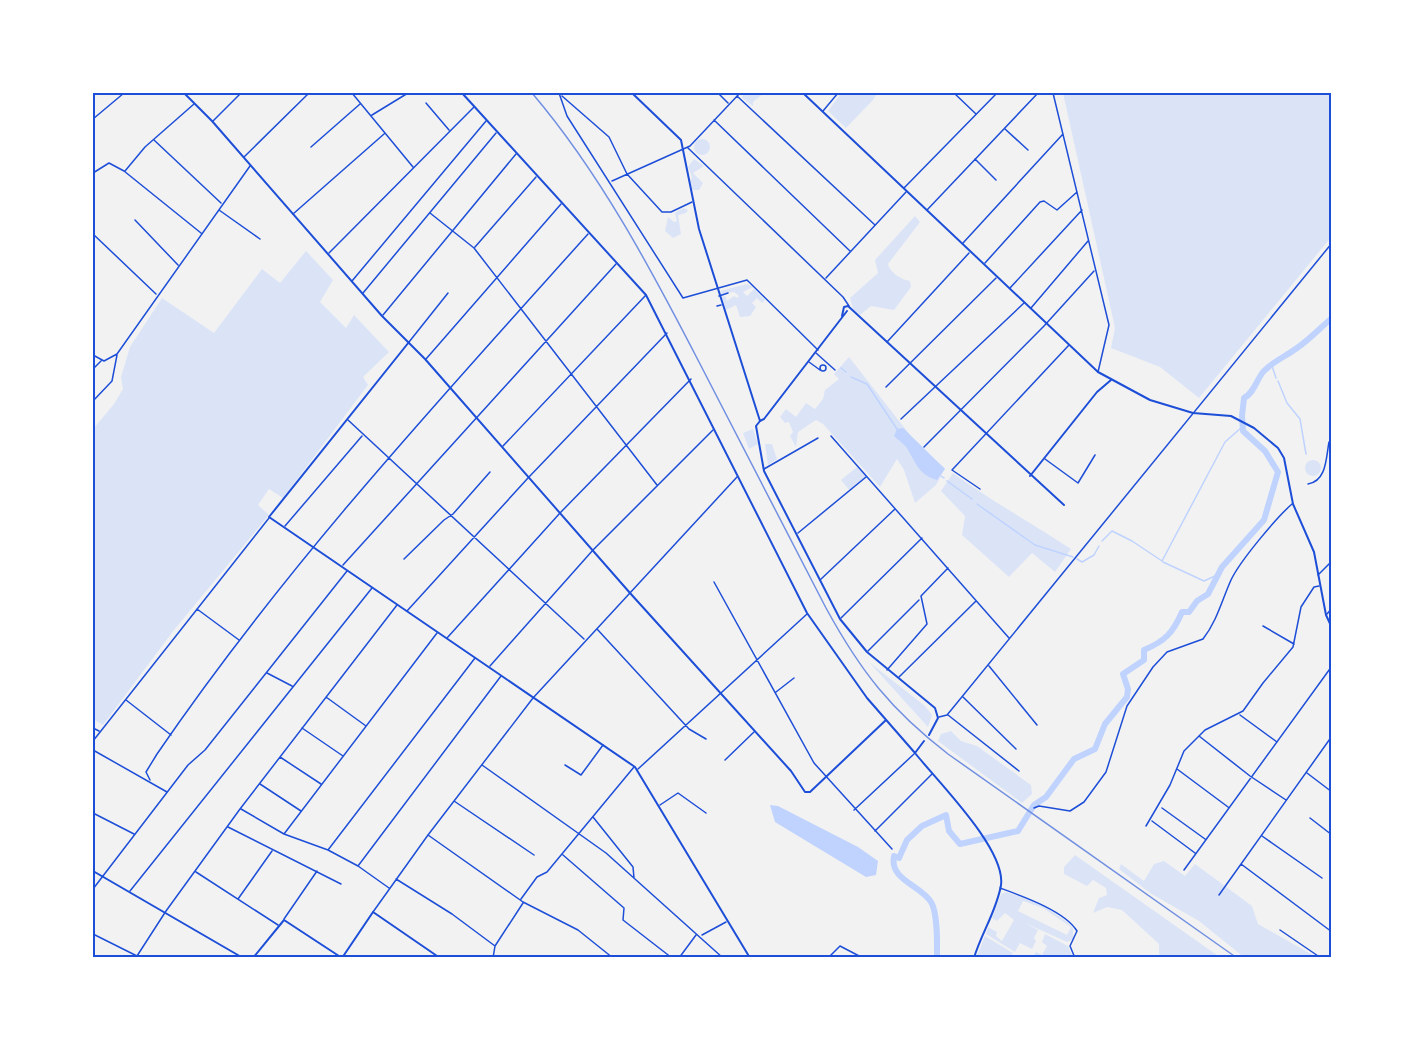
<svg xmlns="http://www.w3.org/2000/svg" width="1425" height="1051" viewBox="0 0 1425 1051" font-family="Overpass,sans-serif">
<style>
.green{fill:#dbe4f7;fill-rule:evenodd}
.water{fill:#bfd3fe}
.lines{fill:none;stroke-linecap:round;stroke-linejoin:round}
.stream{stroke:#bfd3fe;stroke-width:1.5}
.river{stroke:#bfd3fe;stroke-width:6}
.minor{stroke:#1d4ed8;stroke-width:1.5}
.tertiary{stroke:#1d4ed8;stroke-width:2}
.secondary{stroke:#1d4ed8;stroke-width:2}
.rail{stroke:#7290e2;stroke-width:1.5}
.neatline{fill:none;stroke:#1d4ed8;stroke-width:2}
</style>
<rect width="100%" height="100%" fill="#f2f2f2"/>
<path class="green" d="M743,93H764L753,102V106L742,98Z
M841,93H877L873,100L846,128L828,111Z
M1063,93H1332V236L1199,398L1160,367L1111,348L1115,328Z
M694 147a8 8 0 1 1 16 0a8 8 0 1 1-16 0Z
M694,159L704,166L693,173L703,183L699,190H692L690,181L692,177L688,167Z
M683,208L688,210L686,213L678,215L681,234L673,238L665,231L668,217L674,222L677,221L675,213Z
M915,216L920,222L888,264C890,273 902,280 910,281L911,287L894,310L871,306L860,315L853,309L850,298L878,273L875,260Z
M306,251L333,280L320,302L346,328L354,315L389,352L363,377L368,385L283,498L269,489L258,505L269,515L174,630L103,725L93,719V429L114,404L123,389L121,377L130,347L162,298L214,333L262,269L280,283Z
M747,284L753,287L743,292L747,296L754,289L765,300L762,303L757,298L752,303L756,307L750,316L740,317L736,305L726,310L722,297L725,296L727,301L734,296L737,298L739,296L734,292L721,294L720,291Z
M849,357L921,449L945,468L936,485L915,503L904,470L897,459L880,487L823,424L816,420L798,432L796,447L790,436L793,432L789,422L785,423L780,417L786,409L796,417L806,403L815,409L823,399L825,390L839,379L834,374Z
M753,429L758,444L749,449L743,433Z
M765,444H772L777,459L768,465Z
M1305 468a8 8 0 1 1 16 0a8 8 0 1 1-16 0Z
M857,467L867,477L850,491L841,480Z
M953,473C991,501 1032,523 1071,549L1055,572L1032,553L1009,577L962,535L965,516L941,491Z
M869,662L925,706L932,715L928,727Z
M951,731L961,741L977,746L1031,785L1032,794L1022,803L938,741L941,734Z
M1075,855L1221,958H1162L1159,954V944L1122,910L1107,907L1093,913L1099,898L1107,895L1106,888L1093,880L1087,886L1064,874V867Z
M1164,861L1185,876L1195,864L1252,906L1258,924L1318,958H1245L1199,921L1150,893L1119,869L1121,864L1144,881L1154,864Z
M1006,892C1028,898 1058,911 1073,928V939L1067,942L1025,923L1038,930L1034,938L1036,941L1032,949L1020,943L1015,952L986,934L988,927L997,932L996,936L1002,941L1014,920L1005,913L997,921L992,918L1001,894ZM1023,901L1043,908L1071,927L1067,935L1018,911Z
M1045,934L1068,946L1073,958H1032L1036,952L1042,955L1047,946L1042,942Z
M985,936L1013,953L1009,958H976Z"/>
<path class="water" d="M903,428L945,469L937,480C919,475 916,463 908,450C906,445 898,440 894,436L897,429Z
M770,805L778,806L858,847L878,861L876,875L866,877L775,822Z"/>
<g class="lines">
<path class="stream" d="M1272,366L1276,378
M841,368L846,372
M851,377L867,384L897,429
M1278,381L1287,403L1300,419L1306,454
M941,476L944,478
M947,481L972,499
M977,504L1035,545L1073,557
M1102,541L1112,531L1132,541L1162,561L1225,442L1242,427
M1077,559L1082,562L1094,555L1099,546
M1163,562L1204,581L1217,575"/>
<path class="river" d="M937,958C937,944 938,913 931,902C921,885 889,880 894,856L899,858L907,840L922,826L946,815L949,831L960,844L1018,831L1034,805L1046,797L1074,759L1095,749L1105,724L1127,697L1128,689L1123,674L1144,660V650C1165,641 1173,633 1182,612H1189L1197,601L1208,594L1222,567L1264,520L1278,472L1265,451L1243,431L1242,416L1244,398C1254,393 1256,381 1263,372C1273,361 1285,357 1297,348C1310,339 1320,328 1332,318"/>
<path class="minor" d="M352,93L413,167
M559,93L567,116L683,298L747,280L818,350
M718,93L728,103
M954,93L976,114
M1053,93L1109,325L1098,372
M562,96L609,137L627,174L662,212H671L692,202
M737,96L875,225
M426,103L449,130
M823,111L838,93
M372,115L408,93
M93,119L124,93
M714,120L850,251
M213,121L241,93
M1005,129L1028,150
M154,140L221,203
M311,147L360,104
M688,148L843,297L849,306
M244,157L309,93
M975,159L996,180
M125,171L145,147L194,104
M93,173L109,163L124,171L201,233
M612,181L690,146L740,93
M904,188L997,93
M219,210L260,239
M927,210L1038,93
M430,213L474,248L657,485
M293,214L384,134
M135,220L178,265
M93,234L156,294
M963,243L1063,134
M475,247L536,177
M329,253L474,107
M985,263L1040,202L1044,201L1057,210L1077,192
M826,278L906,192
M352,281L486,121
M1010,288L1082,210
M363,293L496,133
M719,296L728,293
M717,306L721,305
M1031,308L1088,241
M383,315L516,154
M409,342L448,293
M887,342L969,253
M816,353L835,370
M93,355L104,361L117,354L250,166
M426,359L561,204
M809,362L820,370
M820 368a3 3 0 1 1 6 0a3 3 0 1 1-6 0Z
M93,369L101,361
M886,387L996,278
M93,401L112,381L117,355
M901,419L1024,303
M348,420L584,639
M831,436L1009,638
M503,446L646,295
M924,447L1044,326L1094,271
M1045,459L1078,483L1095,455
M764,469L818,438
M1308,484C1327,481 1326,457 1329,442H1332
M980,489L952,470L1069,345
M285,526L362,436
M798,533L866,477
M404,559L444,520L453,514L490,472
M343,565L616,264
M1318,575L1332,561
M820,580L895,509
M714,582L814,763L892,849
M197,609L239,640
M407,611L528,478L667,333
M1327,614L1332,608
M841,618L922,538
M1263,626L1294,644
M597,629L689,729L706,739
M447,638L560,513L691,379
M868,651L919,600
M490,666L593,550L713,430
M989,666L1037,725
M887,670L927,624L921,596L948,568
M267,673L292,686
M899,677L976,601
M776,692L794,678
M326,697L366,726
M963,697L1016,749
M126,700L171,735
M948,715L1019,771
M1240,715L1277,742
M939,717L947,715L952,709L1332,243
M93,728L99,731
M302,728L343,756
M1199,736L1250,776L1286,800
M93,741L269,518
M93,750L167,792
M280,757L321,784
M725,760L754,732
M482,765L606,853L723,958
M565,765L581,775L603,745
M638,769L807,614
M1177,769L1228,807
M1307,773L1332,792
M150,780L146,772L157,754C284,568 438,401 588,234
M260,784L301,811
M454,801L534,855
M660,805L678,793L706,813
M1034,808L1039,806L1070,811L1084,802L1106,772L1127,706L1153,667L1167,652L1203,639C1217,621 1222,600 1231,580C1240,561 1276,518 1292,504
M1162,808L1205,839
M241,809L284,834L328,850L358,866L389,888
M854,810L914,754
M93,813L134,834
M593,817L633,867L634,878
M1310,818L1332,835
M1152,821L1195,853
M1146,826L1170,785L1184,751L1205,730L1243,711L1263,683L1293,647L1301,607L1314,587L1319,586
M228,827L341,884
M875,831L932,774
M284,834L437,633
M428,835L523,902L578,930L613,958
M1262,836L1322,878
M328,850L475,658
M563,855L624,908L623,920L672,958
M1241,864L1332,932
M358,866L501,676
M1184,870L1332,666
M196,872L278,925
M396,879L452,914L495,946
M1000,888C1022,896 1065,911 1077,931L1070,946L1075,958
M93,889L188,765L205,750L347,571
M130,891L372,588
M1219,895L1332,736
M238,899L272,851
M521,899L537,877L547,872L634,767
M373,912L428,835L533,698L737,477
M284,919L317,871
M1280,930L1321,958
M93,934L141,958
M702,935L726,922
M137,956L166,911L240,809L397,605
M493,958L495,946L523,903
M679,958L696,935
M828,958L840,946L863,958
M1331,958L1332,953"/>
<path class="tertiary" d="M184,93L212,121L382,316L425,359L630,593L791,771L805,792H810L886,720
M462,93L646,295L807,613L867,698L915,753
M632,93L681,140L699,229L760,421L764,419L847,311
M803,93L1098,372L1150,400L1193,413L1231,416L1254,428L1278,448L1284,458L1293,504L1314,552L1326,615L1332,628
M842,316L844,307L848,306L1064,505
M409,342L269,517L635,767L750,958
M1030,476L1097,392L1111,380
M93,871L243,958
M253,958L284,920L342,958
M342,958L373,912L440,958"/>
<path class="secondary" d="M760,421L756,426L764,471L840,619L867,652L935,708L938,718L929,735
M924,741L915,753C938,782 1006,849 1001,885C997,910 981,934 974,958"/>
<path class="rail" d="M532,93C600,173 651,269 699,362C742,444 784,526 826,608C861,672 891,710 948,754L1237,958"/>
</g>
<rect width="1425" height="1051" fill="none" stroke="#ffffff" stroke-width="189"/>
<rect x="94" y="94" width="1236" height="862" class="neatline"/>
</svg>
